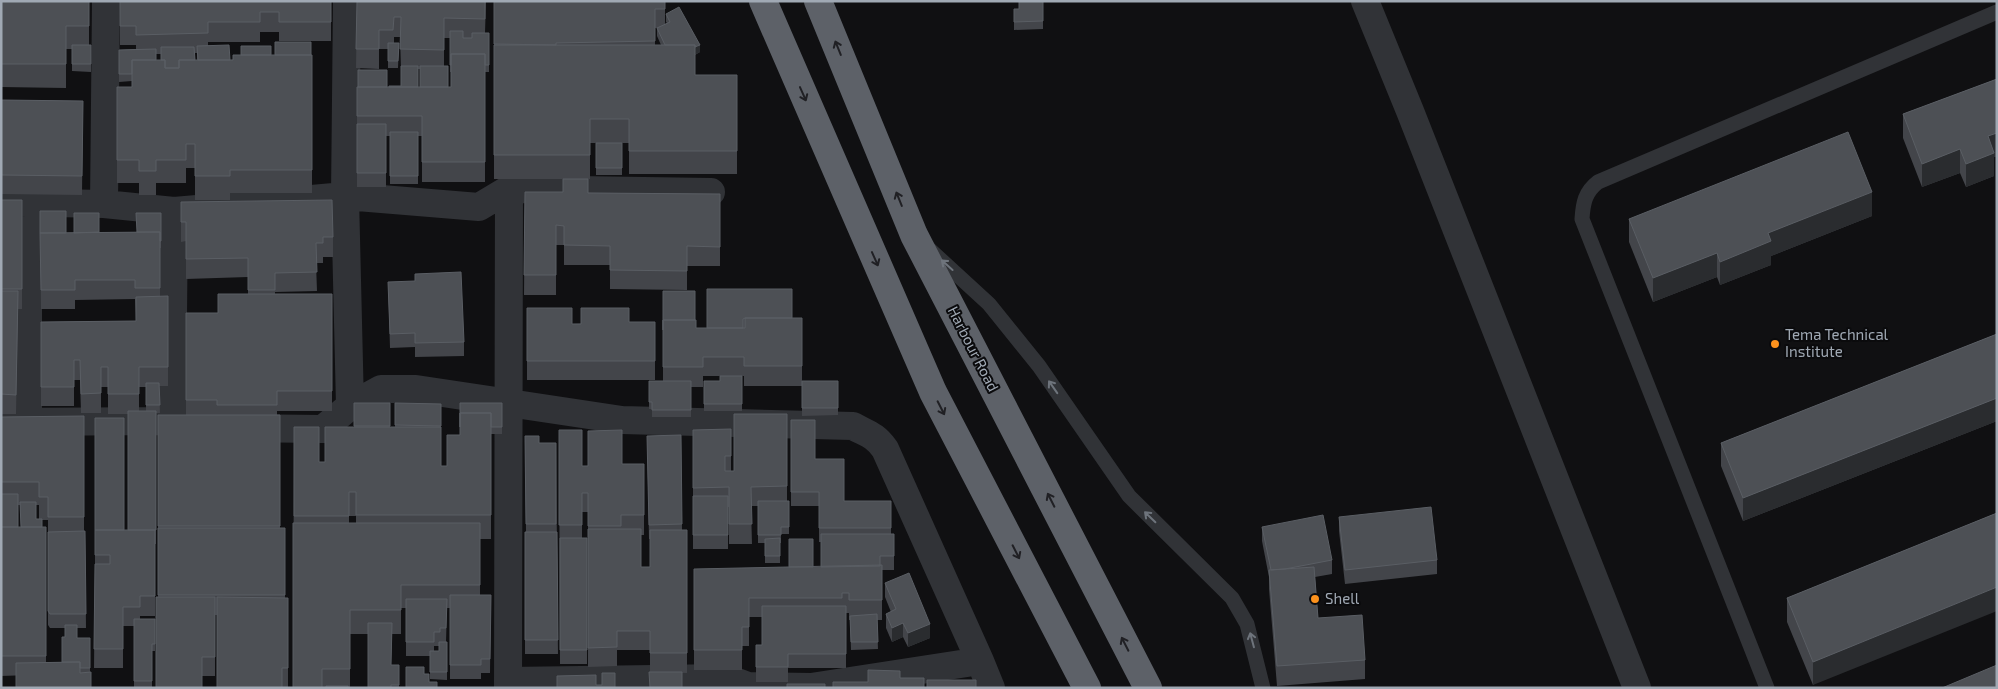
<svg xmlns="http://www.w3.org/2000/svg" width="1998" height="689" viewBox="0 0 1998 689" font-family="'Exo 2',sans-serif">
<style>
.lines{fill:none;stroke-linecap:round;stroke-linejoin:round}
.lane{stroke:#313337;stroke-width:15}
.street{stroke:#313337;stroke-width:28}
.highway{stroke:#5d6168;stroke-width:28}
.wall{fill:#43454a;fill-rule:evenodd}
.shaded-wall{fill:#2a2c2f}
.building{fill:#4d5055;stroke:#5a5e64}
.oneway{stroke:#202024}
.oneway2{stroke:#6e747c}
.poi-dot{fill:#fd921d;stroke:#0b0b0d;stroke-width:2}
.labels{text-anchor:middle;stroke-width:4;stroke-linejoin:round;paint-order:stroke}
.poi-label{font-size:15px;fill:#a0a9b4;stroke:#0b0b0d;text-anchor:start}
.street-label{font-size:15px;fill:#a0a9b4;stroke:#0b0b0d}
</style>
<rect width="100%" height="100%" fill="#101012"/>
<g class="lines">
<path class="lane" d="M928,248L989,304L1039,366L1129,496L1232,598L1247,624L1263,688
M1767,688L1582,219C1583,203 1585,192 1598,182L1997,12"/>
<path class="street" d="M347,1L345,196L350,406
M1365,1L1410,111L1637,688
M1,202L104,204L174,211L345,196L479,207L509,189L711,192
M28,203V422
M104,204L106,1
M172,421L174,211
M1,422L172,421L194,424
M242,428L323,429L350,406L381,389H416L622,420L853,426C867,434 874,434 885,449L980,661
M508,681L727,678L748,686L811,687L980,661L991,688
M508,688L509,189"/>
<path class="highway" d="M763,1L933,392L1087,688
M818,1L914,235L1148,688"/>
</g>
<path class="wall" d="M1,1H89V45H91V72L72,71V49H66V88L1,87Z
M120,1H331V41H279V32H260V42H208V46L230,60L271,55H312V193H230V200H195V168H186V183H156V195H139V183H117V87H132V81L119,82V50L136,49V45H120ZM194,53H197V60H195ZM156,54H161V60H156Z
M357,1H486L485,33H489V72H485V182H422V136H418V184H390V136H386V187H357V87H387L401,86V69L400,37H394V43H399L398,68H388V49H379V69L356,68ZM444,38H450V72H451V87H448L444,66ZM418,69H420V87H418Z
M494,1H665V24L667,23L666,22V14L700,52L695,55V75H737V174H629V143H590V179H494ZM655,28H657V36L661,45H655Z
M1043,1V29L1014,30V9H1019Z
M1997,79V156L1994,157V176L1966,187L1960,173L1922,187L1903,138V114Z
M1,100L83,101L82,195L1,194Z
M596,143H622V175H596Z
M525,192L720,194V266H687V290L610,289V265H564V245H556V295H524Z
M1,200H22V309H18L16,414H1Z
M181,202L333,237V257H323V263H316L317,291L275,292V294H332V411H277V415H280V528H285V598H288V687H282L217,615H215V676H202L158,597V415H186V313H218L248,294V277L186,279V241L181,242Z
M40,211L66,233L136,232L161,213V248H160V297L168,296V386H159L160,413H156V544H155V616H140V619H155V651H152V688H134V626H123V668H94L95,564V418L124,530H128V414H108V387H101V413H81L80,380H74V406H41V322L136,321L135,299L75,300V309H41ZM139,387H146V411H139Z
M1872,216L1771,256V265L1720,285L1717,277L1653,302L1629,242V219Z
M388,282L464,342V356L415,357V347L390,348Z
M707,289L792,318H802V381H838V415L802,416V386H744V376H742V411H704V381H720V376H703V387H691V417H652V409H649V381H663V291L695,320L696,328H707Z
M527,308L572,324L629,322H655V380H527Z
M1997,334V421L1743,521L1721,466V443Z
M354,403H390V427H395V403L441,404V466H447L460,435V403H502V434H491V539H480V595H491L490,673H481V679H450V608H447L446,642H447V680L430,679V656H406V608H401V634H392L391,665H399V688H368V634H350V688H293L294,427L319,462H325L354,427ZM349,516H356V523H349ZM434,646H439V651H434Z
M787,414V501H789V534H781V543H780V563H765V543H758V506H751L752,544H729V507H728V549H693V430L731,429V471H734Z
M84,416V531H85L86,628H77V638H90V673L1,676V417ZM18,505H20L21,527H18ZM36,505H39V519H36ZM42,520H48V625L50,628H65V637L62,662H46V527H42Z
M791,420L815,459L844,501H891V534H894V570H882V620H877L878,649L851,650L850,620H849V613H846V668H788V682H756V645H762V617H749V646H742V670H694V569L821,567V542H819V506H791Z
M559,430L582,466L644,464V535H641V567H650V539H649L647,436L681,435L682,530H687V673L650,672V650H617V666L588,667V512H582V538H587V664H560Z
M525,436L539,443H556L558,654H525V532H526Z
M1997,513L1813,685L1787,622V598Z
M1339,517L1437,560V574L1345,584L1339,531Z
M1262,527L1332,560V574L1315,577L1318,618L1365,660V679L1277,686L1269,589V577L1262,541Z
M885,583L930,638L908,647L903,637L892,642L886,628V614L891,612L885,597Z"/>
<path class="shaded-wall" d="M700,45V52L673,66V59Z
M1997,133V156L1994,157V176L1966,187V164L1988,136Z
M1960,149V173L1922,187V164Z
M1872,192V216L1771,256V265L1720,285V262L1768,233Z
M1717,253V277L1653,302V278Z
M1997,398V421L1743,521V498Z
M1997,587V611L1813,685V662Z
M903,623V637L892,642V628Z
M930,624V638L908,647V633Z"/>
<path class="building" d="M1,1H89V26H66V64H1Z
M120,1H331V22H279V12H260V22H208V33L136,35V26H120Z
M357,1H485V19L444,18V50L400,49L401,17H394L393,30H379V49H356Z
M494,1H665V9H655V41L556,43V45L494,44Z
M1019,1H1043V21L1014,22V9H1019Z
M679,7L700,45L695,47V45H665L657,28L670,22L666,14Z
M450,31H463V38H472V33H489V65H485V54H451V65H450Z
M275,42H311V55H275Z
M388,43H399L398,61H388Z
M72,45H91V64H72Z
M229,45L230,60H198L197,46Z
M494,45H695V75H737V151H629V119H590V155H494Z
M241,46H271V55H241Z
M161,47H194L195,60H179V68H165V60H161Z
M156,49V60H132V74H119V50Z
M451,54H485V162H422V116H357V87H451Z
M233,55H312V170H230V176H195V144H186V160H156V171H139V160H117V87H132V60H165V68H179V60H233Z
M401,66H418V87H389V86H401Z
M420,66H448V87H420Z
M358,70H387V87H358Z
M1997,79V133L1988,136L1994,153L1966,164L1960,149L1922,164L1903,114Z
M1,100L83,101L82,176L1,175Z
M357,124H386V173H357Z
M390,132H418V176H390Z
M1848,132L1872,192L1768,233L1771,241L1720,262L1717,253L1653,278L1629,219Z
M596,143H622V168H596Z
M563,179H588V193L720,194V247L687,246V271L610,270V246L564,245V226L556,225V275H524L525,192H563Z
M1,200H22V289H1Z
M332,200L333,237H323V243H316L317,272L275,273V290H248V258L186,259V222H181V202Z
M40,211H66V233H40Z
M74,213H99V232L74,233Z
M136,213H161V241H160V232H137Z
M160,232V288H135V280H75V290H41L40,233Z
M461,272L464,342L415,343V333L390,334L388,282L415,281V274Z
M707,289H792V318H745L743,319V328H707Z
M1,291H18L16,395L1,394Z
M663,291H695V320H663V330Z
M218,294H332V391H277V405H217V400H186V313H218Z
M168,296V367H139V394H108V367H101V393L81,394L80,360H74V387H41V322L136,321V297Z
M527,308H572V324H581V308H629V322H655V361H527Z
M745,318H802V366H744V357H703V367H663V320H696V328H745Z
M1997,334V398L1743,498L1721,443Z
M720,376H742V404H704V381H720Z
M649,381H691V410H652V402H649Z
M802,381H838V408H802Z
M146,383H159L160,405H146Z
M354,403H390V426H354Z
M395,403L441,404V426L395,425Z
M460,403H502V427H491V413H460V427Z
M128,411H156V530H128Z
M460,413H491V515H356V492H349V516H294V427H319V462H325V427H441V466H447V435H460Z
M734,414H787V486L751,487L752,524H729V487L693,488V430L731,429V456H725V471H734Z
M158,415H280V526H158Z
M84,416V517H48V497H39V482H1V417Z
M95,418H124V530H95Z
M791,420H815V459H844V501H891V528H819V492H791Z
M559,430H582V466H588V431L622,430V464H644V515H621V526H588V493H582V525H559Z
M681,435L682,524L649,525L647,436Z
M525,436H539V443H556V524H526Z
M1,494H18V527H1Z
M693,496H728V535H693Z
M758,501H789V527H781V535H758Z
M20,502H36V519H42V527H21Z
M1431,507L1437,560L1345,570L1339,517Z
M1997,513V587L1813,662L1787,598Z
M1323,515L1332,560L1285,569L1271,570L1262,527Z
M293,523H480V585H401V610H350V669H322V688H293Z
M1,527H46V656H1Z
M158,528H285V595H158Z
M588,529H641V567H650V530H687V653H650V631H617V647L588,648Z
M95,530H155V596H140V607H123V649H94L95,564H110V555H95Z
M85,531L86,614H50L48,611V532Z
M525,532H557L558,640H525Z
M821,534H894V556H880V566L821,567Z
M560,538H587V650H560Z
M780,538V556H765V539Z
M789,539H813V567H789Z
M882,565V600H849V593H842V598H749V627H742V650H694V569Z
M1314,567L1318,618L1362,615L1365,660L1277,666L1269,570Z
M909,573L930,624L908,633L903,623L892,628L886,614L896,609L885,583Z
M450,595H491L490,659H481V665H450Z
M156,597H215V657H202V688H156Z
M217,597L288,598V668H282V688H217Z
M406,599H447L446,628H440V632H434V642H406Z
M762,606H846V654H788V667H756V645H762Z
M877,614L878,642H851L850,616Z
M134,619H155V644H152V681H134Z
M368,623H392L391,665H399V685H391V688H368Z
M65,625H77V638H90V668H80V662H62V637H65Z
M439,642H447V672H430V651H439Z
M80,662V673L91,672V688H16V663Z
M1997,665V688H1942Z
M406,667H424V674H429V682H437V688H406Z
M868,670L900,671V678H924V688H833V682H868Z
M649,672H682V688H650Z
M602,673H615V688H557V676L596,675V685H602Z
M927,680H976V688H927Z
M787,684H825V688H787Z
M326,686H348V688H326Z"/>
<defs><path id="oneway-shaft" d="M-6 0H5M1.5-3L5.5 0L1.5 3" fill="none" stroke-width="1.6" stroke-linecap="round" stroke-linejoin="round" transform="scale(1.25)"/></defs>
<g class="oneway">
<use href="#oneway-shaft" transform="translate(838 48) rotate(-112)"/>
<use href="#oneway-shaft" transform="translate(803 94) rotate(66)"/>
<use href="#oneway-shaft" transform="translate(899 199) rotate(-112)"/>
<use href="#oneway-shaft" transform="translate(875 259) rotate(66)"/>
<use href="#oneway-shaft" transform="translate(941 408) rotate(63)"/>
<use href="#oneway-shaft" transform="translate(1051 500) rotate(-117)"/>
<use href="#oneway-shaft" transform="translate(1016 552) rotate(63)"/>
<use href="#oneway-shaft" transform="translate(1125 644) rotate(-117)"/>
</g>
<g class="oneway2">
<use href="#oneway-shaft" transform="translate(947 265) rotate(-138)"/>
<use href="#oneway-shaft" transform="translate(1053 387) rotate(-125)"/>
<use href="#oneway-shaft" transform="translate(1150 517) rotate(-136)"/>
<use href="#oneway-shaft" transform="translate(1252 640) rotate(-105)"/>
</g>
<g class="poi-dot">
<circle cx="1775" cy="344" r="5"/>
<circle cx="1315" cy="599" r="5"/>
</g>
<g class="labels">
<g class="poi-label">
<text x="1785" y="340">Tema Technical<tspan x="1785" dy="17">Institute</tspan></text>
<text x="1325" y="604">Shell</text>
</g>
<g class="street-label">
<text transform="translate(973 349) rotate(63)" y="5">Harbour Road</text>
</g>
</g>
<rect width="1998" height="689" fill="none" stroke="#a0a9b4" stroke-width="5"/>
</svg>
